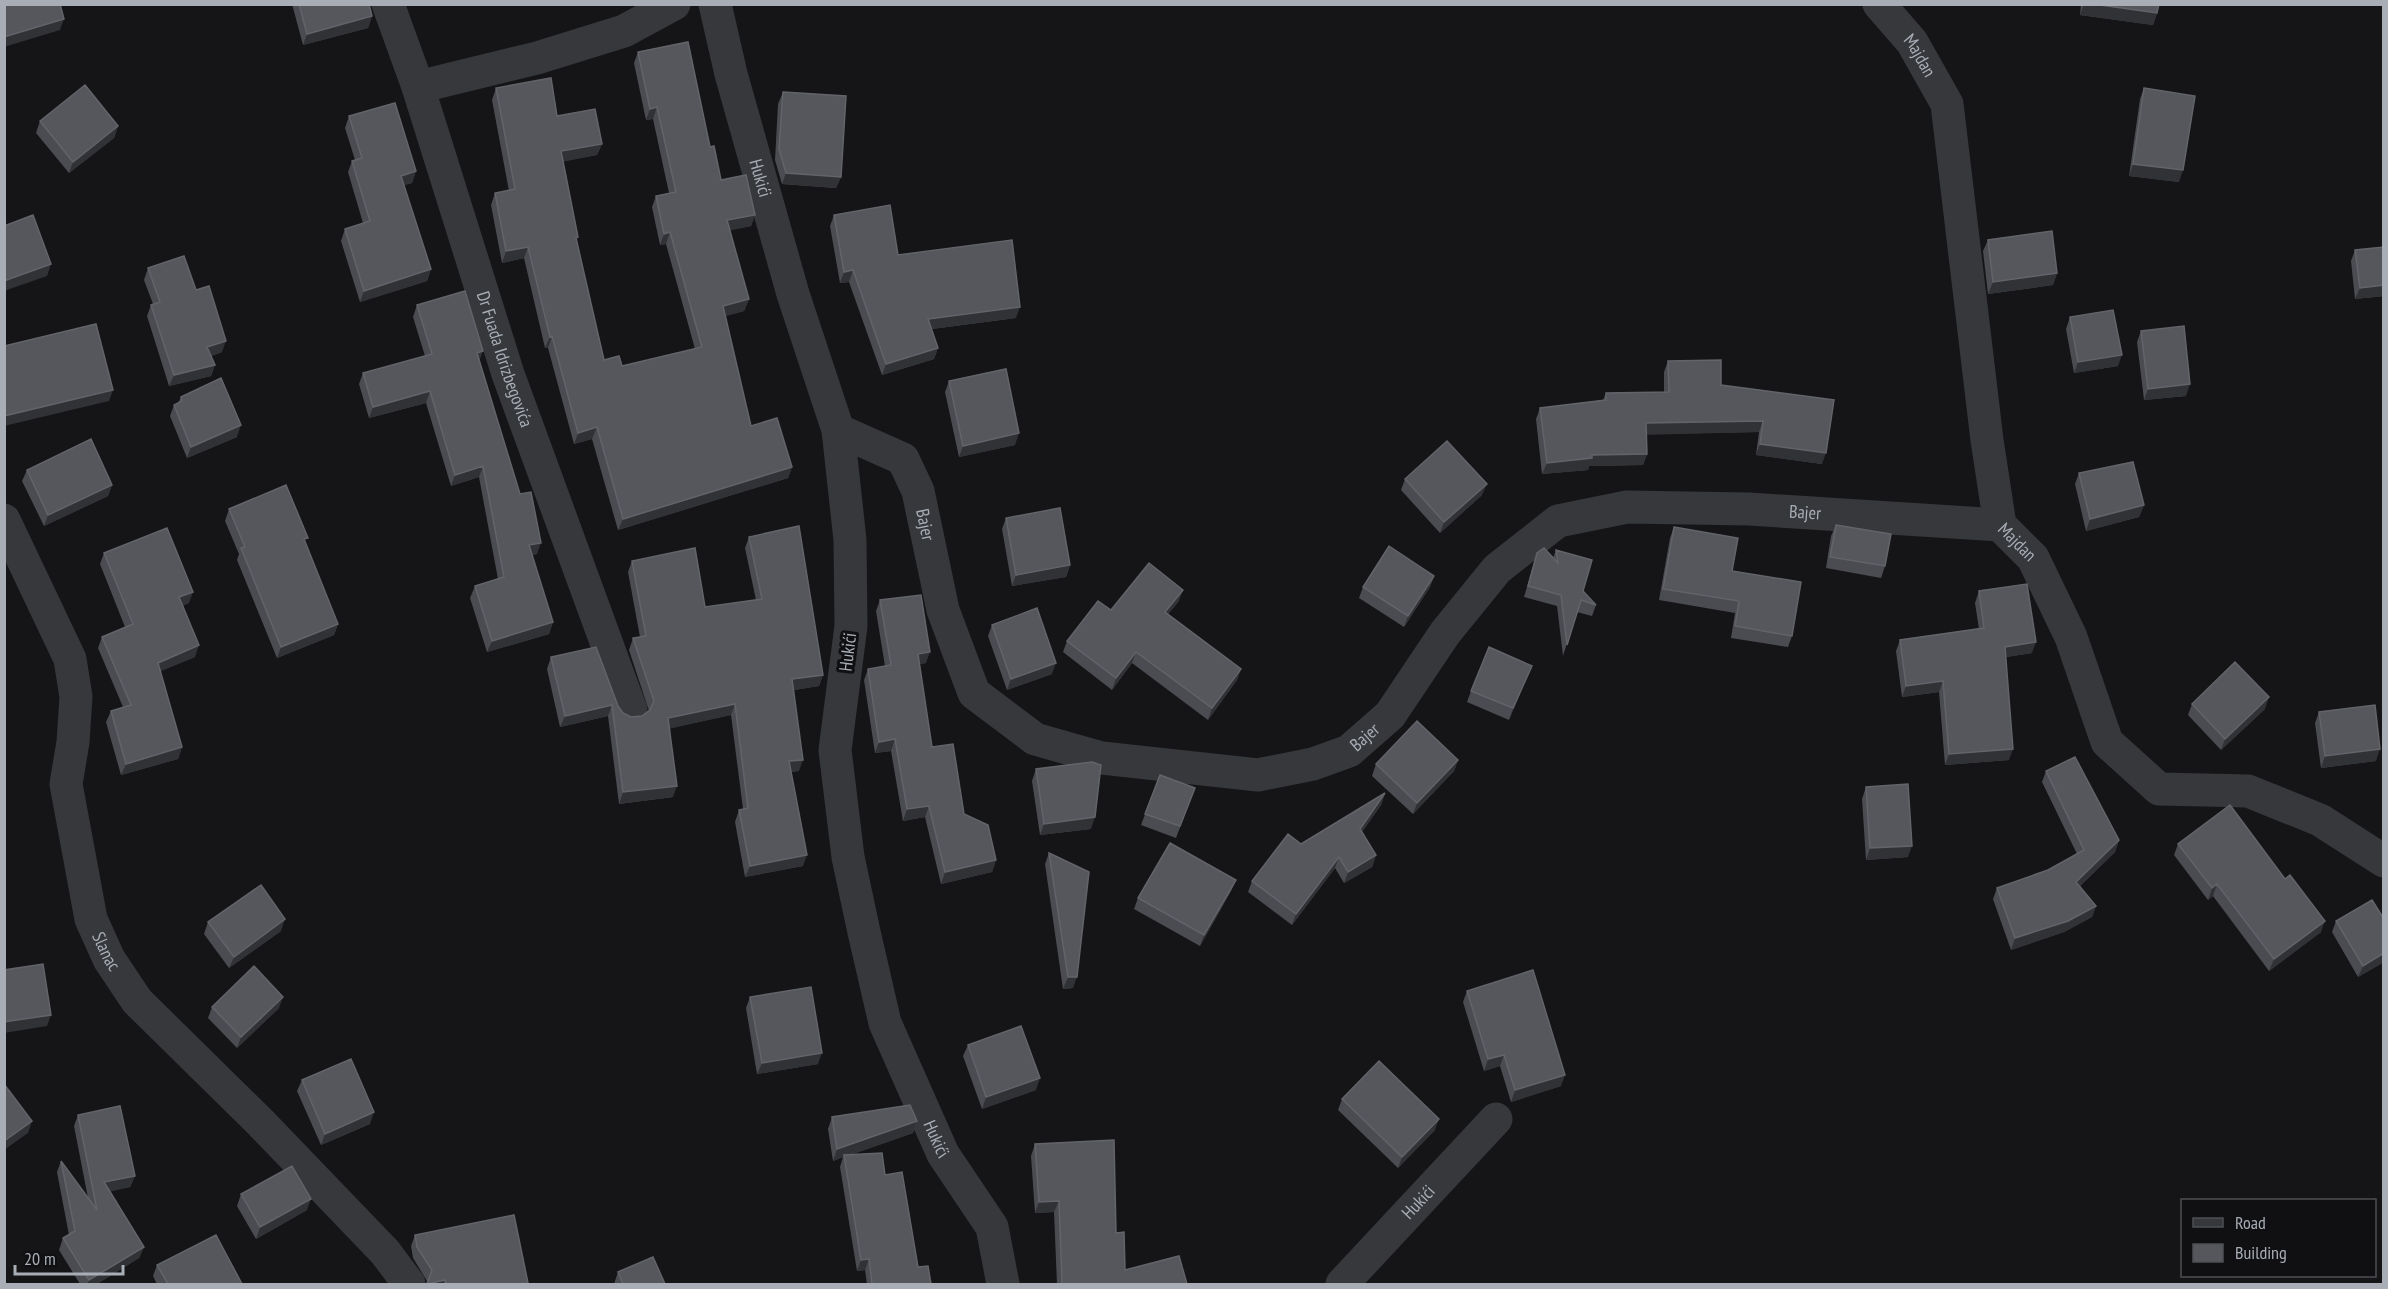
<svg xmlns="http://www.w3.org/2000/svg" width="2388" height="1289" viewBox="0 0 2388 1289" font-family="'PT Sans Narrow',sans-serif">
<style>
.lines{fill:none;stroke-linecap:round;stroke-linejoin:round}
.street{stroke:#36383b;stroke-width:33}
.wall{fill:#4b4c52}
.shaded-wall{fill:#313236}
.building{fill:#55575c;stroke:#62646a;stroke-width:1.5}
.labels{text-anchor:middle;stroke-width:6;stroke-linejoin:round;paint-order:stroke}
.street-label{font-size:18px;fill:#a8adb6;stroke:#101012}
</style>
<rect width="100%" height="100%" fill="#151517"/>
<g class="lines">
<g class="street">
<path id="s1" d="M388,4L418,87L508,374L631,710"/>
<path id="s2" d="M715,4L731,74L793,294L838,430L850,540L851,626L835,750L848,857L864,932L885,1023L943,1154L992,1227L1003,1284"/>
<path id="s3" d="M1879,4L1912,42L1947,104L1987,440L2000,525L2033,558L2071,637L2107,742L2159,789L2248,791L2320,820L2384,861"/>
<path d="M418,87L537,58L624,31L674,4"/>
<path id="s4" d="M838,430L903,459L918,491L943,610L974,693L1035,739L1102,758L1258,775L1313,764L1349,751L1390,715L1445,633L1497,569L1558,521L1627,507L1749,509L2000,525"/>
<path id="s5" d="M4,520L70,659L76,697L73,742L66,784L91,919L109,959L137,1001L260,1122L385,1252L409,1284"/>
<path id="s6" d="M1342,1284L1496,1119"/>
</g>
</g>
<path class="wall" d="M292,4H369L372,16L368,28L303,45Z
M2081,4H2159L2157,13L2153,25L2080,15Z
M638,52L710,147L721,180L755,215L751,226L730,230L749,299L744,311L725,316L751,426L792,467L788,478L618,530L592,439L574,444L548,348H545L524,258L502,263L491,205L495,193L509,191L492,100L496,88L557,116L602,144L597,155L563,161L577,242L604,360L622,366L695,349L666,244L660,245L652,207L656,196L669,193L653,119L646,120L634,63Z
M2144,88L2179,182L2129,176L2140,99Z
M783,92L841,177L836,188L782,184L775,160L778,104Z
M349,116L416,171L412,183L404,185L431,269L427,281L360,302L341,241L345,229L363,223L348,172L352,161L355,160L345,128Z
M40,121L118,126L114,138L69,173L36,133Z
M834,215L898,255L1016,318L932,329L938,348L934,359L882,375L849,282L840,283L830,226Z
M1988,240L2057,273L2053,285L1988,294L1983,251Z
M2384,247V296L2355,299L2351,261L2355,250Z
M148,268L196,290L222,352L211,356L215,365L211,376L169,386L147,316L151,305L153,304L144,280Z
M417,305L479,361L537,554L532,555L553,622L549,634L487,652L470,598L475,586L498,579L479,477L451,486L426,403L369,418L359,384L363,373L425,356L413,317Z
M2070,317L2118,366L2074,373L2066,329Z
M2141,331L2186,396L2144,400L2137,342Z
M1668,361L1721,385L1822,464L1756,455L1759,432L1647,434V454L1643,465L1589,466L1588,470L1542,474L1536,419L1540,408L1603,400L1606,393L1664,392V372Z
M949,381L1015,445L959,457L945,392Z
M181,397L237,437L187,458L170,416L174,405L178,403Z
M27,470L112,485L108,496L44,526L22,481Z
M2079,473L2144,505L2139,517L2086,531L2075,484Z
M1405,479L1482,495L1440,533L1401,490Z
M229,509L306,544L338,624L334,635L277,658L237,560L239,554L225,521Z
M1006,518L1070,565L1066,577L1012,586L1002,529Z
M1836,525L1885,566L1881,578L1826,568L1831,536Z
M1674,527L1732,571L1792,636L1788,647L1731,638L1735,613L1659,600L1670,538Z
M749,537L823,675L819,686L794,690L799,771L791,772L803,866L745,877L735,822L739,810L743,809L731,715L670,728L673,797L619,804L608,716L560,727L547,669L551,657L618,706L623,713L631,717L642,716L649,711L629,650L633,638L640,637L628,572L632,561L705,607L756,600L745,548Z
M1556,550L1583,591L1596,605L1592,616L1577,612L1563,656L1557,606L1524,597L1537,553L1553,558Z
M104,553L189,603L182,606L195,657L160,671L182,747L178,759L121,775L106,722L111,711L123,707L98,648L102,637L125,627L100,564Z
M1434,576L1430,587L1404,627L1359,598L1363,587Z
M1979,591L2032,653L2006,657L2009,760L1945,765L1939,692L1902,697L1896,651L1900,640L1979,629L1975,603Z
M880,600L926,663L919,664L932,747L964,814L996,860L992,872L941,884L925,817L903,821L891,751L875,753L864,680L868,669L885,666L876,611Z
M1179,601L1168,614L1241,669L1237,680L1208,720L1132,663L1112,690L1063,652L1067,641L1111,610Z
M992,625L1052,674L1007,690L988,636Z
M1527,677L1509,720L1467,702L1471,691Z
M2192,704L2265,709L2221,750L2188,715Z
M2319,712L2376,761L2321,768L2315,723Z
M1458,760L1454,771L1413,814L1372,776L1376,764Z
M1036,769L1091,829L1040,835L1032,781Z
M2046,771L2119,840L2115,852L2080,886L2096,906L2092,917L2064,932L2011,950L1993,899L1997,888L2048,870L2077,854L2042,782Z
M1160,775L1195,788L1176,838L1141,825Z
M1866,787L1908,857L1866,860L1862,799Z
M1385,793L1381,805L1362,832L1376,855L1372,867L1344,883L1335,868L1292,925L1248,892L1252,881L1301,844Z
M2178,844L2321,932L2269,971L2213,896L2208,900L2174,855Z
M1049,853L1073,988L1063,989L1045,864Z
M1236,880L1231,891L1200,946L1134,909L1138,898Z
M2384,919V962L2358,977L2332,932L2336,921Z
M208,922L281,931L229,968L204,934Z
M1467,991L1561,1086L1511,1102L1500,1066L1484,1071L1463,1002Z
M750,997L818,1064L757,1074L746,1008Z
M212,1007L279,1008L237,1048L208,1018Z
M968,1045L1036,1090L982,1109L963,1056Z
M302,1080L370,1124L321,1145L297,1091Z
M1342,1099L1435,1130L1398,1168L1338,1110Z
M78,1115L135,1176L130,1187L110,1191L144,1247L139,1258L97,1284H80L59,1250L63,1238L69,1235L57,1172L61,1161L88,1198L74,1126Z
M832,1117L917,1121L913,1133L850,1155L885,1175L918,1267L931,1284H867L865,1270L857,1271L840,1167L843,1157L833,1161L828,1129Z
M1035,1144L1116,1233L1125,1270L1187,1284H1057L1054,1212L1035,1213L1031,1156Z
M241,1194L307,1210L256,1239L237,1206Z
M415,1235L527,1284H426L427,1281L413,1258L411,1246Z
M157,1265L242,1284H157L153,1276Z
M618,1272L665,1284H614Z"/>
<path class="shaded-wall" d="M2084,4H2093L2157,13L2153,25L2080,15Z
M372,16L368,28L303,45L307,34Z
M64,19L60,30L4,47V37Z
M657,107L653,119L646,120L650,109Z
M118,126L114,138L69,173L73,162Z
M602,144L597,155L557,163L561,151Z
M2133,164L2183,170L2179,182L2129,176Z
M416,171L412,183L397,187L401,176Z
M786,173L841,177L836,188L782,184Z
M755,215L751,226L723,232L727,220Z
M670,232L666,244L660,245L664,234Z
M528,247L524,258L502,263L506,251Z
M51,264L47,276L4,291V281Z
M431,269L427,281L360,302L364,291Z
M853,270L849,282L840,283L844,272Z
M2057,273L2053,285L1988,294L1993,282Z
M2384,285V296L2355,299L2360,288Z
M749,299L744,311L719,318L723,306Z
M1020,307L1016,318L924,330L928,319Z
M552,336L548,348H545L550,337Z
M226,341L222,352L203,358L207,347Z
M938,348L934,359L882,375L886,364Z
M483,351L479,362L477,353Z
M2122,355L2118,366L2074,373L2078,362Z
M215,365L211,376L169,386L174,375Z
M2190,384L2186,396L2144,400L2148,389Z
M113,390L109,401L4,426V416Z
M430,391L426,403L369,418L373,407Z
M1763,421L1759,432L1642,435L1646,423Z
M241,425L237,437L187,458L191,447Z
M597,427L592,439L574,444L578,433Z
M1019,433L1015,445L959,457L963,446Z
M1760,444L1826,453L1822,464L1756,455Z
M1647,454L1643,465L1589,466L1588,470L1542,474L1547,463L1592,455Z
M483,466L479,477L451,486L455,475Z
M792,467L788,478L618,530L623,519Z
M1487,484L1482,495L1440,533L1444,522Z
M112,485L108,496L44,526L48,515Z
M2144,505L2139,517L2086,531L2090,519Z
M541,543L537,554L525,556L529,545Z
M1070,565L1066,577L1012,586L1016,575Z
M1434,576L1430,587L1404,627L1408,616Z
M1183,590L1179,601L1161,623L1165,612Z
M193,592L189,603L175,609L179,597Z
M553,622L549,634L487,652L492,641Z
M338,624L334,635L277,658L281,647Z
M2036,642L2032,653L2001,658L2005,647Z
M199,645L195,657L154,674L158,663Z
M930,652L926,663L914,665L918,654Z
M1136,652L1132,663L1112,690L1116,678Z
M1056,663L1052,674L1007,690L1011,679Z
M1532,666L1527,677L1509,720L1513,708Z
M1241,669L1237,680L1208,720L1212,708Z
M823,675L819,686L788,691L792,679Z
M1943,681L1939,692L1902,697L1906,686Z
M2269,697L2265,709L2221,750L2225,739Z
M735,704L731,715L664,730L668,718Z
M612,705L608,716L560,727L565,716Z
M895,739L891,751L875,753L879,742Z
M182,747L178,759L121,775L126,764Z
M2013,749L2009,760L1945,765L1949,754Z
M2380,749L2376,761L2321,768L2325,756Z
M803,760L799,771L785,773L789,761Z
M1458,760L1454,771L1413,814L1417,803Z
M677,786L673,797L619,804L623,792Z
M1385,793L1381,805L1356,840L1360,829Z
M929,806L925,817L903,821L907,809Z
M1095,817L1091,829L1040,835L1044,824Z
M2119,840L2115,852L2072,893L2076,882Z
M1912,846L1908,857L1866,860L1870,848Z
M807,855L803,866L745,877L750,866Z
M1376,855L1372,867L1344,883L1348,872Z
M1339,857L1335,868L1292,925L1296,914Z
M996,860L992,872L941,884L945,872Z
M1236,880L1231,891L1200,946L1204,935Z
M2217,884L2213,896L2208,900L2212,888Z
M2096,906L2092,917L2064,932L2011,950L2015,938Z
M285,919L281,931L229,968L234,957Z
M2325,921L2321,932L2269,971L2274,959Z
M2384,953V962L2358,977L2363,966Z
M1068,977H1077L1073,988L1063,989Z
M283,997L279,1008L237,1048L241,1037Z
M51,1015L47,1026L4,1033V1022Z
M822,1053L818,1064L757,1074L762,1063Z
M1504,1055L1500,1066L1484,1071L1488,1059Z
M1565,1075L1561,1086L1511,1102L1515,1090Z
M1040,1078L1036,1090L982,1109L986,1097Z
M374,1112L370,1124L321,1145L325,1134Z
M1439,1119L1435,1130L1398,1168L1402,1157Z
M32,1121L28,1133L4,1150V1141Z
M917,1121L913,1133L844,1157V1155L843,1157L833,1161L837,1149Z
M135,1176L130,1187L100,1194L104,1182Z
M311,1199L307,1210L256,1239L260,1227Z
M1059,1201L1054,1212L1035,1213L1039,1202Z
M144,1247L139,1258L97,1284H87L89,1280Z
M869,1259L865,1270L857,1271L861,1260Z
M445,1280L443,1284H427Z"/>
<path class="building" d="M4,4H60L64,19L4,37Z
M299,4H369L372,16L307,34Z
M2093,4H2159L2157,13Z
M688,42L710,147L714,146L721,180L746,175L755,215L727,220L749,299L723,306L751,426L777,418L792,467L623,519L597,427L578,433L552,336L550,337L528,247L506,251L495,193L515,189L496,88L551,78L557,116L595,109L602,144L561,151L578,237L576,238L604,360L619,356L622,366L702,347L670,232L664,234L656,196L676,192L657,107L650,109L638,52Z
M85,85L118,126L73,162L40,121Z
M2144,88L2195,96L2183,170L2133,164Z
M783,92L846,96L841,177L786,173L779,149Z
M395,103L416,171L401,176L431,269L364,291L345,229L370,221L352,161L362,158L349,116Z
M890,205L898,255L1012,240L1020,307L928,319L938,348L886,364L853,270L844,272L834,215Z
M33,215L51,264L4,281V226Z
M2052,231L2057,273L1993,282L1988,240Z
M2384,247V285L2360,288L2355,250Z
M184,256L196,290L209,286L226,341L207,347L215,365L174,375L151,305L160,302L148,268Z
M465,291L483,351L477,353L520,494L531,492L541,543L529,545L553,622L492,641L475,586L504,577L483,466L455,475L430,391L373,407L363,373L432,354L417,305Z
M2113,310L2122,355L2078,362L2070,317Z
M96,324L113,390L4,416V346Z
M2184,326L2190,384L2148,389L2141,331Z
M1721,360V385L1834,400L1826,453L1760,444L1763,421L1646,423L1647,454L1592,455V458L1547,463L1540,408L1606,400V393L1669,392L1668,361Z
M1006,369L1019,433L963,446L949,381Z
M221,378L241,425L191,447L174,405L182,401L181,397Z
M91,439L112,485L48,515L27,470Z
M1447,441L1487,484L1444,522L1405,479Z
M2133,462L2144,505L2090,519L2079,473Z
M286,485L308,538L304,539L338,624L281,647L241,548L245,547L229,509Z
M1060,508L1070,565L1016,575L1006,518Z
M1836,525L1891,534L1885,566L1830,557Z
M799,526L823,675L792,679L803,760L789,761L807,855L750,866L739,810L748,808L735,704L668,718L677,786L623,792L612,705L565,716L551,657L596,647L618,706L623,713L631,717L642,716L650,710L654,701L633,638L646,636L632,561L695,548L705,607L762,599L749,537Z
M1674,527L1738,538L1732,571L1801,582L1792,636L1735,626L1739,601L1663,589Z
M167,528L193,592L179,597L199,645L158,663L182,747L126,764L111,711L131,705L102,637L133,624L104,553Z
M1389,546L1434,576L1408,616L1363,587Z
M1544,548L1558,563L1556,550L1592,560L1583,591L1596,605L1581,600L1567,645L1561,595L1528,586L1537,553Z
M1149,563L1183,590L1165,612L1241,669L1212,708L1136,652L1116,678L1067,641L1098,601L1111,610Z
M2027,584L2036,642L2005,647L2013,749L1949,754L1943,681L1906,686L1900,640L1984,628L1979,591Z
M921,595L930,652L918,654L932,747L953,744L964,814L988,825L996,860L945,872L929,806L907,809L895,739L879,742L868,669L891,665L880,600Z
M1037,608L1056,663L1011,679L992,625Z
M1489,647L1532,666L1513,708L1471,691Z
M2235,662L2269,697L2225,739L2192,704Z
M2375,705L2380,749L2325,756L2319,712Z
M1417,721L1458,760L1417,803L1376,764Z
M2075,757L2119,840L2076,882L2096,906L2068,921L2015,938L1997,888L2048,870L2084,850L2046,771Z
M1092,762L1101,765L1095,817L1044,824L1036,769Z
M1160,775L1195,788L1180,826L1145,814Z
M1908,784L1912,846L1870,848L1866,787Z
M1385,793L1360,829L1376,855L1348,872L1339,857L1296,914L1252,881L1288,834L1301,844Z
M2230,805L2285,879L2290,875L2325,921L2274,959L2217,884L2212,888L2178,844Z
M1170,843L1236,880L1204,935L1138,898Z
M1049,853L1089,872L1077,977H1068Z
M261,885L285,919L234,957L208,922Z
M2372,900L2384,919V953L2363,966L2336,921Z
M43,964L51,1015L4,1022V970Z
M254,966L283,997L241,1037L212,1007Z
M1533,970L1565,1075L1515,1090L1504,1055L1488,1059L1467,991Z
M811,987L822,1053L762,1063L750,997Z
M1021,1026L1040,1078L986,1097L968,1045Z
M351,1059L374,1112L325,1134L302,1080Z
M1379,1061L1439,1119L1402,1157L1342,1099Z
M4,1084L32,1121L4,1141Z
M910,1105L917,1121L837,1149L832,1117Z
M120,1106L135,1176L104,1182L144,1247L89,1280L63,1238L75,1231L61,1161L97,1210L78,1115Z
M1114,1140L1116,1233L1124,1232L1125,1270L1179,1256L1187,1284H1062L1059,1201L1039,1202L1035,1144Z
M882,1153L885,1175L902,1172L918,1267L928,1266L931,1284H872L869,1259L861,1260L844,1155Z
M292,1166L311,1199L260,1227L241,1194Z
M514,1215L528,1283L519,1284H446L445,1280L427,1284L432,1270L417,1247L415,1235Z
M216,1235L242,1284H168L157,1265Z
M653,1257L665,1284H623L618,1272Z"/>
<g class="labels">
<g class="street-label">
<text dy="6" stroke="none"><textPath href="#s3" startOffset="66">Majdan</textPath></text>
<text dy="6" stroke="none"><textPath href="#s2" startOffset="180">Hukići</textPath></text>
<text dy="6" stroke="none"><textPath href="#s1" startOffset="374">Dr Fuada Idrizbegovića</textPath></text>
<text dy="6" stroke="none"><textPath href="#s4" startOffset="1276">Bajer</textPath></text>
<text dy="6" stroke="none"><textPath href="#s4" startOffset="141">Bajer</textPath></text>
<text dy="6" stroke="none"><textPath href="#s3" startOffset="570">Majdan</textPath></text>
<text transform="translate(848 652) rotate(-83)" y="6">Hukići</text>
<text dy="6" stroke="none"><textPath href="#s4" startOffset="735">Bajer</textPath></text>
<text dy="6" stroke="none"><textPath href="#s5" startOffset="453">Slanac</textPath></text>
<text dy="6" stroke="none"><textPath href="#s2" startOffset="1170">Hukići</textPath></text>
<text dy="6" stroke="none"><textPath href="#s6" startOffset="112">Hukići</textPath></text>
</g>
</g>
<rect width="2388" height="1289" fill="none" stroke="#a8adb6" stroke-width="12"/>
<rect x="2181" y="1199" width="195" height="78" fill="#101012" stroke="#4d4f54" stroke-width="1.5"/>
<rect x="2193" y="1218" width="30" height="9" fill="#36383b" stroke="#4d4f54" stroke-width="1.5"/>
<text x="2235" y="1229" font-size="18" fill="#a8adb6">Road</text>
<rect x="2193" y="1244" width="30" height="18" fill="#55575c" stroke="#4d4f54" stroke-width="1.5"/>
<text x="2235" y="1259" font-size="18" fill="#a8adb6">Building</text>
<path d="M15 1265v9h108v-9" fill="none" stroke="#a8adb6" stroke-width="3"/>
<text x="24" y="1265" font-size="18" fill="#a8adb6" stroke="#101012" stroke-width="4.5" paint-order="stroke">20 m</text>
</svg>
